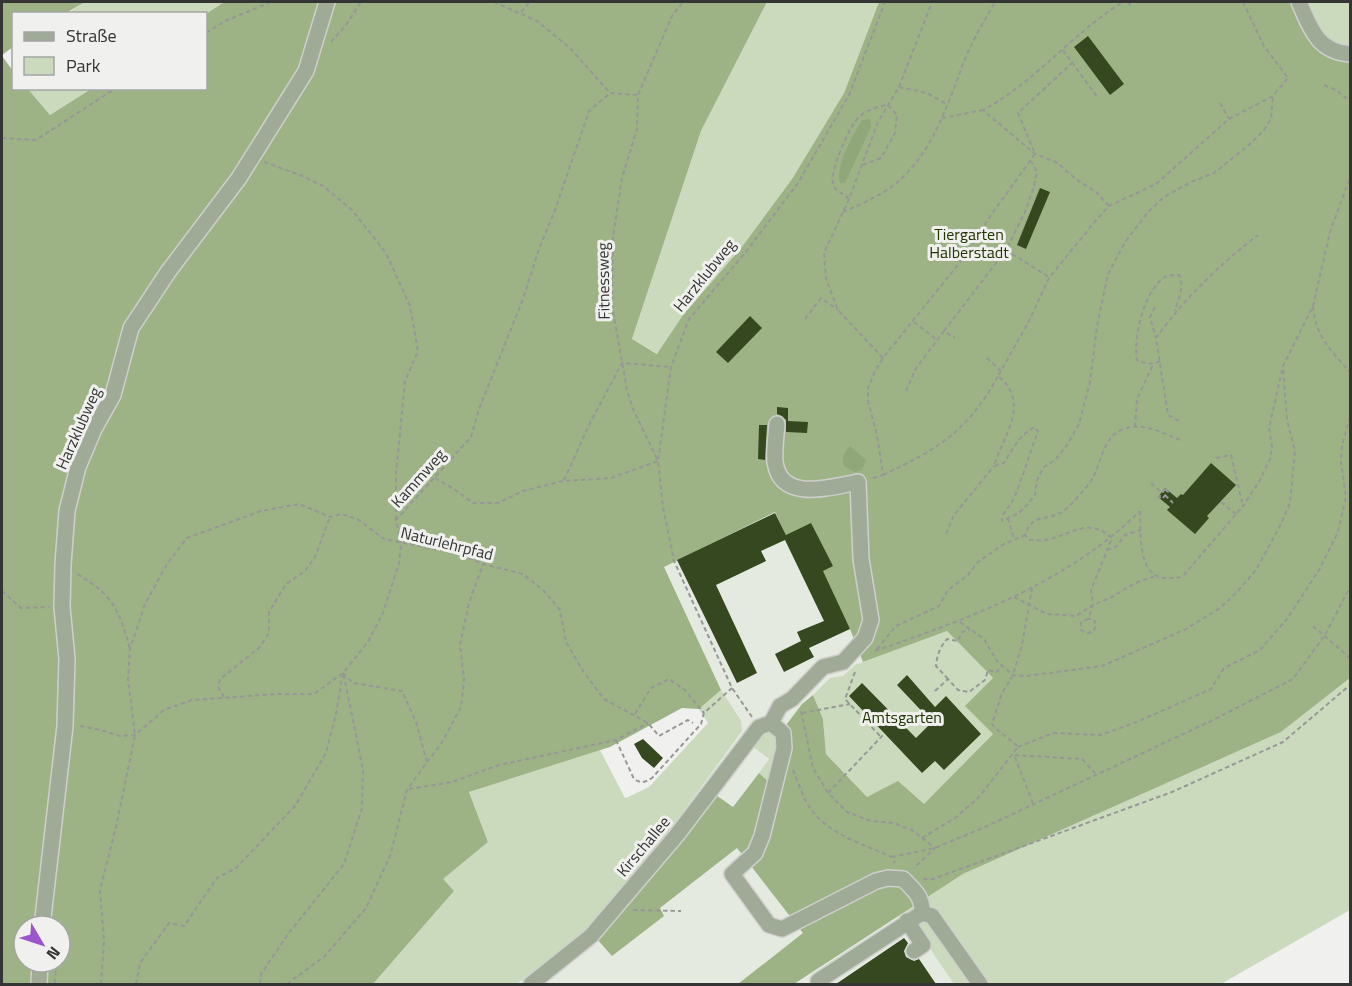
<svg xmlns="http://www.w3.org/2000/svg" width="1352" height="986" viewBox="0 0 1352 986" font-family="'Titillium Web',sans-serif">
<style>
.built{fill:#e4eadf}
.green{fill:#cbdabd}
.forest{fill:#9db386;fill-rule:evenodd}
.water{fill:#90a77a}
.building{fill:#35481f}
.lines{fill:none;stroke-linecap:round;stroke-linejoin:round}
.minor-casing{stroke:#cecfcc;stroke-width:18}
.path{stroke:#979896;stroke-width:2;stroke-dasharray:4.5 3;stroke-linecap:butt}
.minor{stroke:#a0ab97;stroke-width:15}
.labels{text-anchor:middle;stroke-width:6;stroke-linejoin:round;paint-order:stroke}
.park-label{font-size:16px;fill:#213502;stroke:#f0f1ee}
.street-label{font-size:16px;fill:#333433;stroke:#f0f1ee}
</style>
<rect width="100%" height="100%" fill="#f0f1ee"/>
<path class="built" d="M775,512L947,631L802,704L777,737L753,747L769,760L733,807L717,795L660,908L737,848L804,933L738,984H517L584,931L741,719L721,690L664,567Z
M905,912L954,984H794Z"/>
<path class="green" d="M85,2H224L206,14H66Z
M767,2H879L844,93L792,179L741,248L683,315L658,354L632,339L701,131Z
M1305,2H1350V47C1320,43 1315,27 1305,2Z
M28,89H91L50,115Z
M947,631L993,678V734L924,805L867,797L826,754L823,719L813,695L830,678L843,676L855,665Z
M1350,678V910L1221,984H954L905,912L963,874L1281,732Z
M721,690L741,720L742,731L669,831L584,931L517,984H373L454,891L442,879L488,842L469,792L600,750L625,798L628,797L649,787L708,723L699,709Z
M765,731H771C783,745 773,766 769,782L759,773L769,759L753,747Z"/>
<path class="forest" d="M2,2H85L66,13L14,14L13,47L2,55Z
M224,2H767L701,131L632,339L657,354L683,315L741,248L792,179L844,93L879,2H1305C1315,27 1320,43 1350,47V678L1281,732L963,874L794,984H738L803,933L737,848L660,908L664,916L612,956L596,938L716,795L733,807L759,773L769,782L778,748L777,737L802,704L813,695L823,719L826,754L867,797L898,781L924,804L993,734L965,706L993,678L947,631L863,662L850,629L786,535L775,512L664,567L721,690L699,709L682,708L610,747L469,792L488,842L443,879L454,891L373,984H2V56L13,71L14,88L28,89L50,115L91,89L206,88V14ZM24,926H60V962H24Z"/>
<path class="water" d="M870,119L871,127L845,183H840C835,166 853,135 862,120Z
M850,446L866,460L862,470L855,472L844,466C842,456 843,453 850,446Z"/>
<path class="building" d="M1088,36L1124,84L1110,95L1074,47Z
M1040,188L1050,192L1026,249L1017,245Z
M750,316L762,328L728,363L716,352Z
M777,407L788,408V421L808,422L807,433L786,432V420L782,416L777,414Z
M759,425H767L765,460L758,459Z
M1211,463L1236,485L1207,516L1209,518L1195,534L1167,510L1170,507L1158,497L1165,488L1177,498L1181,494L1183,495Z
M775,513L786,535L811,523L833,566L823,571L850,629L809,648L814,657L784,672L775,654L801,641L797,632L824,621L785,540L761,551L766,561L716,585L757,673L737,683L677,560Z
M907,675L935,707L946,696L981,734L944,770L935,761L922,773L849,696L862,683L916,738L932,722L897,685Z
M643,739L663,758L654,768L642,758L634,744Z
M904,938L908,943L904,951L906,957L914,961L919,959L936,984H836Z"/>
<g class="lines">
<defs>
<path id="minor" d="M1299,2C1311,29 1317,51 1350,54
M771,723L780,706L792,699L823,667L843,662L865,638L871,620L861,559L858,482C831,487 781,503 775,462C774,450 776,436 777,424
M771,723L783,733L784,748L762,836L755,853L732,874L769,925L782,929L876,881L888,878L903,879C914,890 923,897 922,913
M922,913L932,916L980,984
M907,921L923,945L914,951
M42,926L65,726L67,659L62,607L63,564L67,511L78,467L94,429L113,395L131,328L168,272L239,178L306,71L327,2
M39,984L40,962
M531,984L591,936L676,836L759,727L771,723
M821,984L818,981L922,913"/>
</defs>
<use href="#minor" class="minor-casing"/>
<path class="path" d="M494,2L537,21L570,48L610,93
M1128,2L1131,6
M1243,2L1264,46L1288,78L1273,96L1229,119L1156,184L1109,206L1097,219L1049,278L1029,321L998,376C1031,403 1004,434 994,466L1004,463C1012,450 1020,434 1035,427L1038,432C1029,454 1023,478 1013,500C1009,508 1002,512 1002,521L1019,513L1027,505L1035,495L1037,480L1044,467L1055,460L1067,445L1079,424L1090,382L1097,326L1108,274L1125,242L1148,212L1164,197L1191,182L1214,173L1250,144L1264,130L1271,119L1273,96
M521,12L530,2
M206,33L225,21L271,2
M331,42L346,25L361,2
M1063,50L1098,98
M1324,85L1336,90L1350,101
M899,87L927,93L948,105
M1220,103L1229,119
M942,118L983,110
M2,138L36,140L116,88
M264,162L300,175L323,186L352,210L386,253L410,306L418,351L405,381L396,474V520
M849,199C845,195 837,191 834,187C827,176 849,127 858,118C865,111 878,106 888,105L897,115L895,133L881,158L860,166
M1109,206L1096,192L1077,180L1056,162L1035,154L983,110C1036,82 1072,33 1123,2
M843,212C864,203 887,193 903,177C936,145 949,100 965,59C973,39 985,20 995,2
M955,245L965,256
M1006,250L1049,277
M1313,306C1316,338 1330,349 1350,372
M1155,307L1150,317L1156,338
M805,319L821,298L838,310
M914,322L937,340
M944,331L1006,250L1025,212L1034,186L1037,172L1031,161
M883,358L838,310L826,278L824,253L849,199L878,122L899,87L932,2
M987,358L1001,371
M1160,361C1151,365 1146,364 1137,360C1133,338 1144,290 1165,277C1169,275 1174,275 1179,275C1185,286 1178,300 1175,311
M906,391L916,368L944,331L955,338
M1179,421L1168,415L1156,338C1184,299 1220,264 1258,235
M1135,427L1137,399L1153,365
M1216,458L1231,455L1243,506
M883,475C938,449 968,431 998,376
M435,478L454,489L473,503H498L523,491L563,481L611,478L658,461L633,409L627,390L612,305L613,237L622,178L637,129L638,95L672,16L683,2
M873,478L883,475L877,435L868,401V388L875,371L883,358L965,256L991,215L1035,154L1018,113L1072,63
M564,480L590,423L622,363L671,367
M1151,483L1162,493
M1165,489L1168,492L1162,499L1159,497Z
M1165,495L1173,503
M1221,502L1236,514
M1140,511C1141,531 1137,575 1164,578C1171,578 1176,579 1183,576L1243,506L1260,480L1270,459L1272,447L1269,428L1283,366L1313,306L1330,232L1350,178
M1008,518L1014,539
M946,534L954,515L994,466
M1107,550L1117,546L1125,535L1141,530
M77,574C113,595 119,609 130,649
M2,591L21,608L49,607
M1014,597L1047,614L1076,616L1093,605L1110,598L1135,583L1156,576
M1088,619L1081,622V630L1087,633L1093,632L1096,626L1094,619H1088L1093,605L1091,590L1112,538C1087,516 1070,536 1045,540C1040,541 1035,540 1030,540L1025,535C1032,513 1046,521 1062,512C1069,508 1087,487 1091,481C1102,464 1101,440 1121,430C1141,421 1161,432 1180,440
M960,622L984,639L997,661L1013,675L1026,676L1102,666L1184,630L1220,608L1237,592L1256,570L1281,524L1290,503L1295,451L1287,420L1283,366
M1313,626L1350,658
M877,649L896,626L939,606L948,590L967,576L978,562L1004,544L1025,535
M875,651C970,618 1067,583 1140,511
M855,672L845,699L881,737
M948,679L936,666C937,655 940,647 947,639L958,641L962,632L970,630
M935,691L948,679L958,690L969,692L985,680L988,670L997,672L1002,665
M224,697L218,687L220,679L259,648L269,633V612L286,584L305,571L315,557L330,517
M801,711L813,768L828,793L847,812L871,821L894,823L912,830L935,848L914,868
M802,713L850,704
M635,714L651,688L669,679L685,690L704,713
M752,717L732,688L674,561L663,507L658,461L671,367L689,319L745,253L798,183L849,95L885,2
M80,726L101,730L120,736L135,735L164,710L192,700L278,694H314L343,673
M616,740L634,779C641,784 645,782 652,778L701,724L704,713L732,688
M1018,747L1053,733L1101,735L1139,721L1211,689L1224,668L1260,650L1287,619L1319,570L1338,532L1346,497L1341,462L1342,445L1350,417
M427,762L441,744L461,707L464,679L460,645L469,603L483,564
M793,770C798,781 802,795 808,805C826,834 863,844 892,857L895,863
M409,789L452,782L499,765L616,740L648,723
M828,793L884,734
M1033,803L1014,755L1082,759L1096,774
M922,838L955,818L979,797L1018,747C1010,738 1000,734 992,724L1002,693L1013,675L1022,645L1032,588
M892,857L935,848L985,827L1209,722L1293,679L1325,635L1350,587
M923,879H933L1172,792L1283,742L1350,685
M633,910L681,911
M55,983L56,962
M101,984L104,941L100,890L116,827L135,735L128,679L130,649L145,604L167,564L187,538L261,511L299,504L330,517L342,514L359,520L384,539L459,554L483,564L523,574L544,591L560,610L566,642L583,671L604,699L648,723L659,736L688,720L693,723
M136,984L140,963L169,923L184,926L217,878L236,868L295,806L326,753L336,714L343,673L368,642L383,613L399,563L401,544L396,520L471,437L479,409L523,299L539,249L555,210L589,111L610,93L638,95
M260,984L261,974L288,934L344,864L362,808L363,770L344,676
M287,984L325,956L366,908L390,856L407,790L427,762L416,722L402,691L353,683L343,673"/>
<use href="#minor" class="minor"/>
</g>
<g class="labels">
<g class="park-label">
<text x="969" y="240">Tiergarten<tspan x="969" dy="18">Halberstadt</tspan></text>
<text x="902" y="723">Amtsgarten</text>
</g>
<g class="street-label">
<text transform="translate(704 275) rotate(-51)" y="6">Harzklubweg</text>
<text transform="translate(603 281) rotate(-91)" y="6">Fitnessweg</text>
<text transform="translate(78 428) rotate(-66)" y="6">Harzklubweg</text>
<text transform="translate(418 478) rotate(-48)" y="6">Kammweg</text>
<text transform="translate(447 543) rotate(14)" y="6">Naturlehrpfad</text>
<text transform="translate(643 846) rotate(-50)" y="6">Kirschallee</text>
</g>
</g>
<rect width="1352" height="986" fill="none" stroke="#333433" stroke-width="6"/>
<rect x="12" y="12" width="195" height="78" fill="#f0f1ee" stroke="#a4a5a3" stroke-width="1.5"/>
<rect x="24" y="32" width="30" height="9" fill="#a0ab97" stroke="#a4a5a3" stroke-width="1.5"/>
<text x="66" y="42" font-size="18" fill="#333433">Straße</text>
<rect x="24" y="57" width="30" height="18" fill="#cbdabd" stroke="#a4a5a3" stroke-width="1.5"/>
<text x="66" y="72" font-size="18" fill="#333433">Park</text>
<g transform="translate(42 944) rotate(129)"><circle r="28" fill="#f0f1ee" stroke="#a4a5a3" stroke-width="1.5"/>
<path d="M0-4.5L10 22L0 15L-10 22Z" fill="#9c56cb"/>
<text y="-9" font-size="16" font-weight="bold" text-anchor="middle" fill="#333433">N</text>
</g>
</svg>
